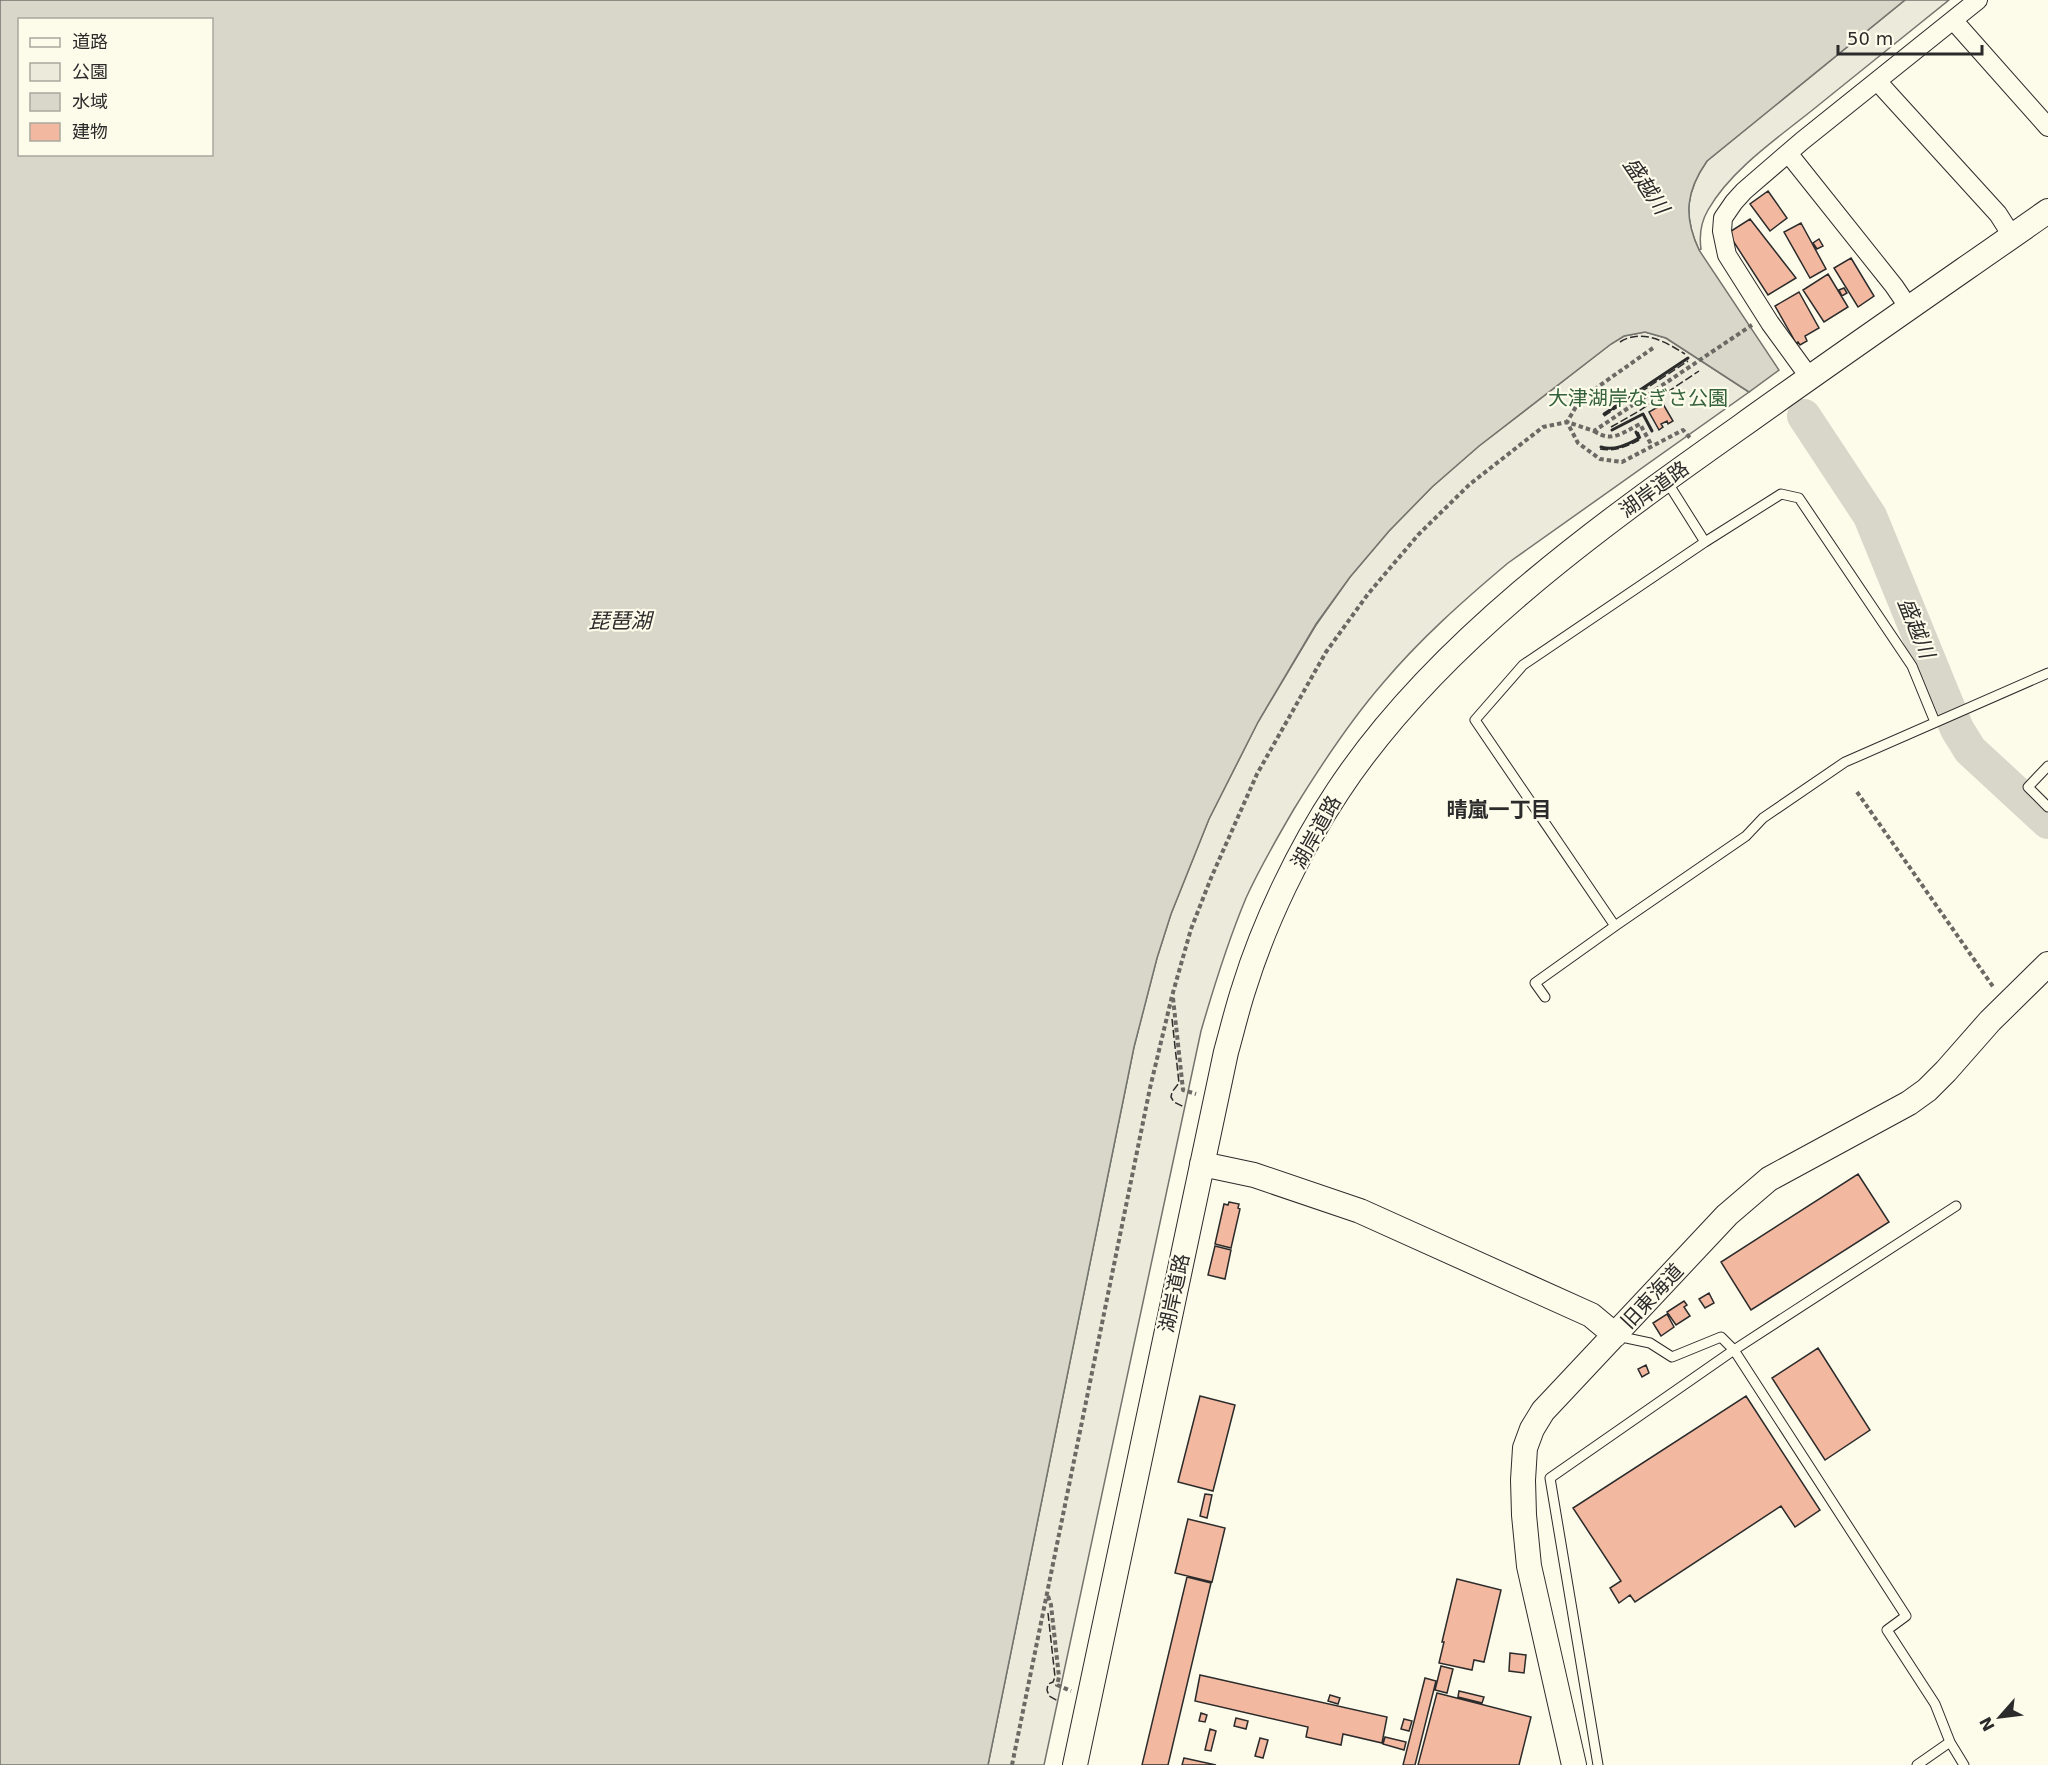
<svg xmlns="http://www.w3.org/2000/svg" width="2048" height="1765" viewBox="0 0 2048 1765" font-family="'DejaVu Sans','Noto Sans JP',sans-serif">
<style>
.green{fill:#ecebdb;stroke:#74746e;stroke-width:1.5}
.water{fill:#d8d7c9;stroke:#74746e;stroke-width:1.5;fill-rule:evenodd}
.lines{fill:none;stroke-linecap:round;stroke-linejoin:round}
.river{stroke:#d8d7c9;stroke-width:34}
.building{fill:#f2b8a0;stroke:#2b2b2b;stroke-width:1.5}
.lane-casing{stroke:#2b2b2b;stroke-width:11}
.street-casing{stroke:#2b2b2b;stroke-width:20}
.secondary-casing{stroke:#2b2b2b;stroke-width:26}
.path{stroke:#6a6964;stroke-width:4;stroke-dasharray:4.5 3;stroke-linecap:butt}
.lane{stroke:#fdfbea;stroke-width:9}
.street{stroke:#fdfbea;stroke-width:18}
.secondary{stroke:#fdfbea;stroke-width:24}
.fence{stroke:#2b2b2b;stroke-width:1.5;stroke-dasharray:8 3;stroke-linecap:butt}
.wall{stroke:#2b2b2b;stroke-width:3}
.labels{text-anchor:middle;stroke-width:4.5;stroke-linejoin:round;paint-order:stroke}
.park-label{font-size:20px;fill:#34623c;stroke:#fdfbea}
.street-label{font-size:20px;fill:#2b2b2b;stroke:#fdfbea}
.water-label{font-size:21px;font-style:italic;fill:#2b2b2b;stroke:#fdfbea}
.neighbourhood-label{font-size:21px;font-weight:bold;fill:#2b2b2b;stroke:#fdfbea}
</style>
<rect width="100%" height="100%" fill="#fdfbea"/>
<path class="green" d="M1905,0H1949C1903,37 1856,75 1810,112C1776,139 1730,171 1708,210C1701,222 1699,235 1701,249L1699,250C1683,216 1686,191 1707,161Z
M1645,332L1666,338L1749,392L1508,563C1464,600 1420,639 1383,683C1349,722 1321,765 1294,809C1277,838 1260,867 1246,898C1228,941 1214,986 1201,1031L1044,1765H988L1134,1047L1157,958L1171,914L1209,819L1258,722L1316,625L1350,577L1389,531L1432,487L1479,446L1611,344L1624,336Z"/>
<path class="water" d="M0,0H1905L1707,161C1686,191 1683,216 1699,250L1779,370L1749,392L1666,338L1645,332L1624,336L1611,344L1479,446L1432,487L1389,531L1350,577L1316,624L1258,722L1209,819L1171,914L1157,958L1134,1047L988,1765H0ZM20,20H212V154H20Z"/>
<g class="lines">
<path class="river" d="M1804,416L1870,516L1957,729L1970,750L2048,822"/>
</g>
<path class="building" d="M1768,191L1787,218L1770,231L1750,204Z
M1750,219L1796,278L1768,295L1728,233Z
M1801,223L1826,269L1810,278L1784,232Z
M1819,239L1823,246L1817,249L1813,243Z
M1851,258L1874,296L1858,307L1834,268Z
M1828,274L1848,307L1824,322L1803,290Z
M1844,288L1847,293L1842,296L1839,290Z
M1799,292L1819,328L1805,336L1807,341L1800,345L1798,342L1796,343L1775,306Z
M1663,404L1673,421L1668,424L1667,421L1661,424L1663,427L1659,430L1649,412Z
M1858,1174L1889,1222L1751,1310L1721,1262Z
M1229,1202L1239,1204L1238,1208L1240,1209L1231,1248L1215,1244L1224,1204L1228,1205Z
M1215,1246L1231,1250L1225,1279L1208,1275Z
M1709,1293L1714,1303L1705,1308L1699,1299Z
M1684,1301L1687,1305L1684,1307L1690,1316L1676,1325L1667,1312Z
M1667,1314L1674,1327L1661,1336L1653,1323Z
M1818,1348L1870,1430L1825,1460L1772,1378Z
M1646,1365L1649,1373L1642,1377L1638,1369Z
M1200,1396L1235,1405L1213,1491L1178,1482Z
M1746,1396L1820,1510L1795,1527L1781,1506L1635,1602L1630,1595L1619,1603L1610,1588L1621,1581L1573,1508Z
M1205,1494L1212,1495L1207,1518L1200,1516Z
M1188,1519L1225,1528L1212,1582L1175,1573Z
M1187,1577L1211,1583L1168,1765H1142Z
M1457,1579L1501,1590L1484,1662L1474,1660L1472,1670L1439,1663L1444,1642H1442Z
M1510,1653L1526,1655L1524,1673L1509,1671Z
M1441,1666L1453,1669L1447,1693L1435,1690Z
M1200,1675L1387,1717L1382,1743L1343,1734L1341,1745L1306,1737L1308,1727L1195,1701Z
M1425,1678L1436,1681L1415,1765H1403Z
M1459,1691L1484,1697L1482,1703L1458,1697Z
M1437,1693L1531,1717L1519,1765H1418Z
M1330,1695L1340,1698L1338,1704L1328,1701Z
M1201,1713L1207,1715L1205,1722L1199,1721Z
M1236,1718L1248,1721L1246,1729L1234,1726Z
M1404,1719L1412,1721L1409,1731L1401,1729Z
M1210,1729L1216,1731L1211,1751L1205,1750Z
M1385,1737L1406,1742L1404,1750L1383,1744Z
M1260,1738L1268,1740L1263,1758L1255,1756Z
M1184,1758L1216,1765H1182Z"/>
<g class="lines">
<defs>
<path id="lane" d="M1666,480L1705,542L1523,665L1475,720L1615,926L1746,836L1763,818L1845,762L2048,673
M1705,542L1781,494L1799,498L1912,666L1935,722
M2048,766L2028,787L2048,807
M1545,997L1535,983L1615,926
M1617,1336L1650,1343L1672,1357L1721,1337L1734,1350L1906,1616L1887,1630L1935,1704L1950,1742
M1598,1765L1550,1478L1734,1350L1956,1206
M1917,1765L1950,1742L1964,1765"/>
<path id="street" d="M1953,20L2048,127
M1877,81L1998,214L2012,236
M1788,153L1894,286L1909,308
M1810,378L1770,323L1727,255L1722,231L1723,218L1734,202L1744,191L1802,141L1978,0"/>
<path id="secondary" d="M1202,1164L1254,1175L1360,1211L1591,1315L1615,1335
M1075,1765L1226,1052C1232,1031 1237,1009 1244,988C1264,923 1300,848 1338,791C1435,644 1597,528 1740,427C1842,354 1945,283 2048,211
M1574,1765L1529,1566L1524,1515L1523,1480L1525,1448L1532,1429L1543,1411L1727,1215L1769,1179L1909,1103L1927,1090L1946,1071L1990,1021L2048,964"/>
</defs>
<use href="#lane" class="lane-casing"/>
<use href="#street" class="street-casing"/>
<use href="#secondary" class="secondary-casing"/>
<path class="path" d="M1653,348L1599,386L1577,405L1567,422L1578,443L1600,459L1622,462L1683,430L1691,439
M1594,431C1612,443 1622,433 1640,424L1652,446
M1857,792L1994,988
M1173,998L1183,1090L1196,1094
M1048,1596L1051,1605L1059,1677L1057,1685L1071,1691
M1012,1765L1150,1088L1172,996L1191,929L1211,878L1257,774L1326,652L1368,594L1418,535L1470,484L1543,427L1567,422L1594,431L1752,325"/>
<use href="#lane" class="lane"/>
<use href="#street" class="street"/>
<use href="#secondary" class="secondary"/>
<path class="fence" d="M1620,342C1642,328 1666,342 1685,354
M1604,416L1688,361
M1611,427L1639,411L1699,371
M1600,449C1615,452 1628,446 1641,439L1638,432
M1172,1019L1179,1083L1172,1092L1171,1097L1174,1102L1184,1107
M1048,1613L1055,1677L1053,1682L1048,1684L1047,1690L1049,1696L1058,1701"/>
<path class="wall" d="M1604,414L1688,358
M1612,430L1643,414L1652,431
M1601,447C1614,451 1627,445 1639,438L1636,432"/>
</g>
<g class="labels">
<g class="park-label">
<text x="1638" y="405">大津湖岸なぎさ公園</text>
</g>
<g class="street-label">
<text transform="translate(1654 489) rotate(-36)" y="7">湖岸道路</text>
<text transform="translate(1316 832) rotate(-61)" y="7">湖岸道路</text>
<text transform="translate(1174 1293) rotate(-78)" y="7">湖岸道路</text>
<text transform="translate(1652 1296) rotate(-47)" y="7">旧東海道</text>
</g>
<g class="water-label">
<text transform="translate(1646 186) rotate(56)" y="7">盛越川</text>
<text x="620" y="628">琵琶湖</text>
<text transform="translate(1916 628) rotate(68)" y="7">盛越川</text>
</g>
<g class="neighbourhood-label">
<text x="1499" y="817">晴嵐一丁目</text>
</g>
</g>
<rect x="18" y="18" width="195" height="138" fill="#fdfbea" stroke="#a9a89e" stroke-width="1.5"/>
<rect x="30" y="38" width="30" height="9" fill="#fdfbea" stroke="#a9a89e" stroke-width="1.5"/>
<text x="72" y="48" font-size="18" fill="#2b2b2b">道路</text>
<rect x="30" y="63" width="30" height="18" fill="#ecebdb" stroke="#a9a89e" stroke-width="1.5"/>
<text x="72" y="78" font-size="18" fill="#2b2b2b">公園</text>
<rect x="30" y="93" width="30" height="18" fill="#d8d7c9" stroke="#a9a89e" stroke-width="1.5"/>
<text x="72" y="108" font-size="18" fill="#2b2b2b">水域</text>
<rect x="30" y="123" width="30" height="18" fill="#f2b8a0" stroke="#a9a89e" stroke-width="1.5"/>
<text x="72" y="138" font-size="18" fill="#2b2b2b">建物</text>
<g transform="translate(2000 1717) rotate(242)" stroke="#fdfbea" stroke-width="4.5" paint-order="stroke">
<path d="M0-4.5L10 22L0 15L-10 22Z" fill="#2b2b2b"/>
<text y="-9" font-size="16" font-weight="bold" text-anchor="middle" fill="#2b2b2b">N</text>
</g>
<path d="M1838 45v9h144v-9" fill="none" stroke="#2b2b2b" stroke-width="3"/>
<text x="1847" y="45" font-size="18" fill="#2b2b2b" stroke="#fdfbea" stroke-width="4.5" paint-order="stroke">50 m</text>
</svg>
